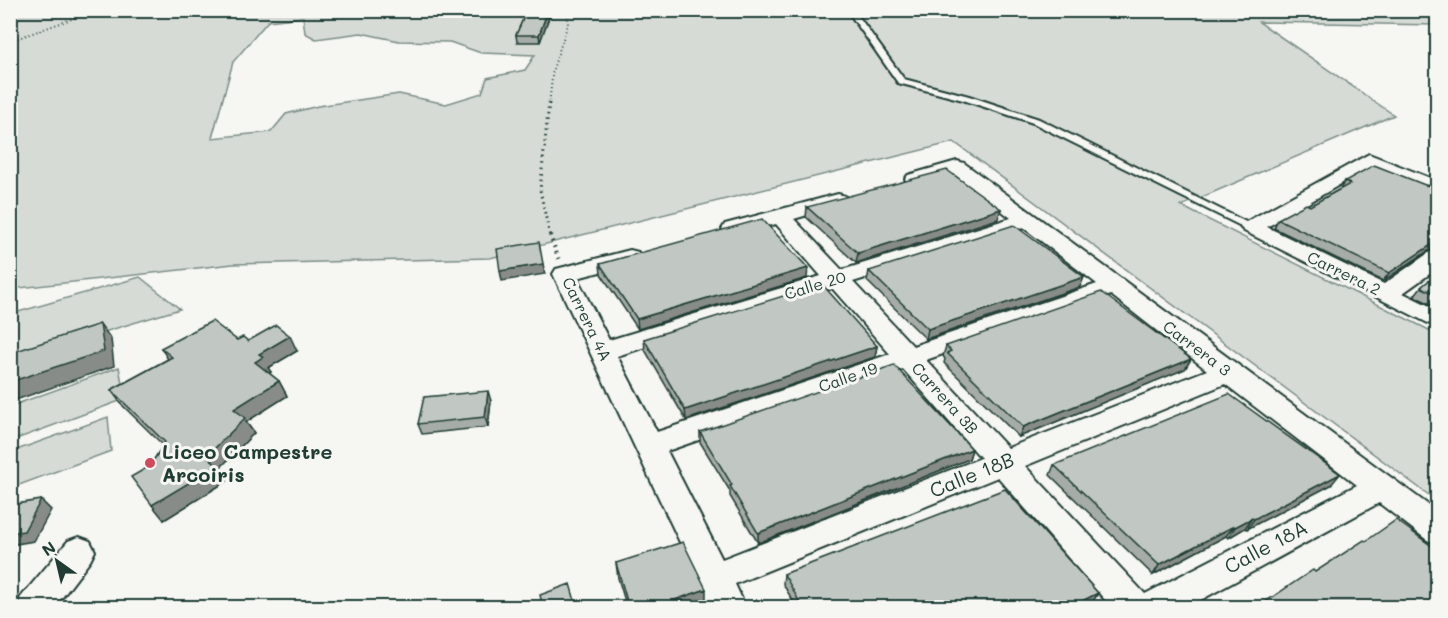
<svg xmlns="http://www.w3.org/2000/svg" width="1448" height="618" viewBox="0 0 1448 618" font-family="Mali,sans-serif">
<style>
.green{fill:#d6dbd6;stroke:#7a8c85;stroke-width:1.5;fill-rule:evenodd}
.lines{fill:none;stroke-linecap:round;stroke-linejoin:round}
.lane-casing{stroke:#1f3d34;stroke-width:4}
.street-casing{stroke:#1f3d34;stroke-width:4}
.path-far2{stroke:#1f3d34;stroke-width:2;stroke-dasharray:1 3;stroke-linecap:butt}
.path-far1{stroke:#1f3d34;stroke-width:3;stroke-dasharray:1.5 4;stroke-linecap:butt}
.path{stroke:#1f3d34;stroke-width:4;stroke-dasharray:1.5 4.5;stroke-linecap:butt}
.lane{fill:#f6f6f2;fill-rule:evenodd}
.street{fill:#f6f6f2;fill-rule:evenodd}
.wall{fill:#a6aca8;stroke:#1f3d34;stroke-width:1.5}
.shaded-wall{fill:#878c88;stroke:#1f3d34;stroke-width:1.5}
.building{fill:#c1c8c3;stroke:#1f3d34;stroke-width:1.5}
.poi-dot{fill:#d1495b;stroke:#f6f6f2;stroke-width:2}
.labels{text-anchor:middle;stroke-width:6;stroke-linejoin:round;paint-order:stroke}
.street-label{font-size:16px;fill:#1f3d34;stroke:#f6f6f2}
.near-poi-label{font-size:20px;font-weight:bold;fill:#1f3d34;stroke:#f6f6f2;text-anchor:start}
.near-street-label{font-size:20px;fill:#1f3d34;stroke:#f6f6f2}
</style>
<rect width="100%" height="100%" fill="#f6f6f2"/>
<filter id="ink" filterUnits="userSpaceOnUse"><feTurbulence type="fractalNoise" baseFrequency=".0167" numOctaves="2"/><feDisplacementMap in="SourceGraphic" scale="12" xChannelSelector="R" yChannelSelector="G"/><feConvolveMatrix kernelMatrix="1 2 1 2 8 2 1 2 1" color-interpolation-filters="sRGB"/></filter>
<g filter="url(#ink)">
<path class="green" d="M10,11H1437V25L1259,22L1394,115L1181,206L1437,334V501L954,142L490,258L233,264L11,289ZM303,17L305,33L316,39L361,33L399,41L450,42L481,53L535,55L525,70L487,78L482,93L446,104L399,94L318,106L286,114L271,132L212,138L233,62L268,21Z
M140,277L180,309L11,360V314Z
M119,367L125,399L11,441V406Z
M108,417L111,451L11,488V452Z"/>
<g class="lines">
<defs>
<path id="lane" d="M847,10H854L904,79L969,96L1039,119L1256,227L1251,230L1247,229L1033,123L963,100L898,83Z"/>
<path id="street" d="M1369,154L1438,181V194L1370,167L1267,227L1384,284L1430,252L1438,250V268L1403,293L1438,310V328L1244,231L1240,227L1244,223Z
M957,161L964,163L1438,512V544L1427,540L1379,503L1186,608H1112L998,477L735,584L746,608H711L553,274L556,269L564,267L630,250L638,252L641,257L638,262L577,278L609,340L821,276L776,224L733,235L725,234L722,229L725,224L838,194L845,196L848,200L845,204L794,219L842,270L1011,218L954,174L915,185L908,183L905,179L908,175ZM1024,228L1097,284L913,346L853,282ZM832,288L890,354L657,432L617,356ZM1111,295L1207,370L1008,448L926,360ZM903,369L981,458L722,559L667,451ZM1225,384L1357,485L1145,594L1025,466Z
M79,537L90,541L95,551L90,561L54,608H16L21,597L68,541Z"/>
</defs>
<use href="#lane" class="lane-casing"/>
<use href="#street" class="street-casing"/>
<path class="path-far2" d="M10,41L97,10
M549,105L553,69L568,24L567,10"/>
<path class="path-far1" d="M549,103L540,190L550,237"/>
<path class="path" d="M550,235L559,260"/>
<use href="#lane" class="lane"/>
<use href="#street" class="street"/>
</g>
<path class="wall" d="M527,10H551L540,42H517L516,35Z
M1345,181L1425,185L1437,245L1383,281L1274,228L1278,219L1310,206L1340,189Z
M807,207L998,219L856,263L806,217Z
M600,264L807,278L638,329L601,274Z
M869,271L1084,277L1080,287L926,339L867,281Z
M1437,274V307L1414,296L1421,287Z
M644,339L877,346L875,357L686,420L645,350Z
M237,340L248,341L297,351L268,368L271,372L269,373L279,381L287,396L246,422L254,433L219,469L227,481L164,520L150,466L163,445L122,405L111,390L168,359L161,348Z
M946,346L1191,359L1185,369L1019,437L944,363L945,359L943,356Z
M491,401L488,427L422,434L418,424Z
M700,432L972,449L969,459L758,543L730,496V491L700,442Z
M1054,465L1331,485L1247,529L1245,528L1228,538L1226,536L1153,575L1050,475Z
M616,563L706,603L694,608H627L618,578Z
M784,574L1098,593L1092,603L1083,608H797L783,584Z"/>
<path class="shaded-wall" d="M548,10H551V12L540,42L539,35Z
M1001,209L998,219L856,263L858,253Z
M1437,241V245L1383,281L1389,273Z
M543,264L545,274L502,281L500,271Z
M808,268L807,278L638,329L637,319Z
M1084,277L1080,287L926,339L928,329Z
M100,324L111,339L114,366L10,402V382Z
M290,336L297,351L268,368L271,372L263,377L255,362L259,354Z
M877,346L875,357L686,420L685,410Z
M1191,359L1185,369L1019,437L1023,427Z
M279,381L287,396L246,422L254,433L219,469L227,481L164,520L152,505L207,456L234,409Z
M488,391L491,401L488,427L485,417Z
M972,449L969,459L758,543V533Z
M1340,474L1331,485L1247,529L1254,519Z
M41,500L51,510L34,541L10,545V533Z
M1252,518L1245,528L1228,538L1235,527Z
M1234,526L1226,536L1153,575L1159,565Z
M706,589V603L695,608H666V603Z
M1098,593L1092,603L1083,608H1068Z
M576,604V608H566Z"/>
<path class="building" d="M527,10H548L539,35H516Z
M1374,165L1425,185L1437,187V241L1389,273L1278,219L1306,204L1310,206L1350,184L1345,181Z
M947,170L1001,209L858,253L807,207Z
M762,219L808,268L637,319L600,264Z
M1014,225L1084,277L928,329L869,271Z
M539,242L543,264L500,271L497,249Z
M1437,274V295L1421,287Z
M822,284L877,346L685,410L644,339Z
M1101,292L1191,359L1023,427L947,353L951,351L946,346Z
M212,321L237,340L243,337L248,341L276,325L290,336L259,354L263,357L255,362L279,381L234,409L245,418L207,456L217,466L152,505L131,477L150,466L165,442L111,390L172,357L161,348Z
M100,324L104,351L10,382V353Z
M894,365L972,449L758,533L730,486L732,485L700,432Z
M488,391L485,417L418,424L424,397Z
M1229,394L1340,474L1254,519L1252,518L1235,527L1234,526L1159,565L1054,465Z
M1005,489L1098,593L1068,608H803L784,574Z
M41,500L24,531L10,533V505Z
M1396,520L1437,550V608H1256L1313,570L1315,572L1364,540L1366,541Z
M683,542L706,589L666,603L667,608H629L616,563Z
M570,584L576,604L566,608H543L540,595Z"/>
</g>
<circle class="poi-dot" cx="150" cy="463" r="6"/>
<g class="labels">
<g class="street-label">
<text transform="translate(1344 273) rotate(26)" y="6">Carrera 2</text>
<text transform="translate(815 285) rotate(-17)" y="6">Calle 20</text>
<text transform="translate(587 319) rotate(64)" y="6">Carrera 4A</text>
<text transform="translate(1197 348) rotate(37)" y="6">Carrera 3</text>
<text transform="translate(848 377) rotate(-19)" y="6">Calle 19</text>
<text transform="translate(945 398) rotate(48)" y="6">Carrera 3B</text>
</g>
<g class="near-poi-label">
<text x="162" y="459">Liceo Campestre<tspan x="162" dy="23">Arcoiris</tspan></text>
</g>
<g class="near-street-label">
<text transform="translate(972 475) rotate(-22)" y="7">Calle 18B</text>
<text transform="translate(1266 547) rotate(-28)" y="7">Calle 18A</text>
</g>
</g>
<rect width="1448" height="618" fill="none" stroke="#f6f6f2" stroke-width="36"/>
<rect x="18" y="18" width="1412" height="582" fill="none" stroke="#1f3d34" stroke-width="2" filter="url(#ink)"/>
<g transform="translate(57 561) rotate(326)" stroke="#f6f6f2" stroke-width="4.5" paint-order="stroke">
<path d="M0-4.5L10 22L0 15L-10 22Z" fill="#1f3d34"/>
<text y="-9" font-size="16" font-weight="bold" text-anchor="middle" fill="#1f3d34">N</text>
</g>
</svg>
